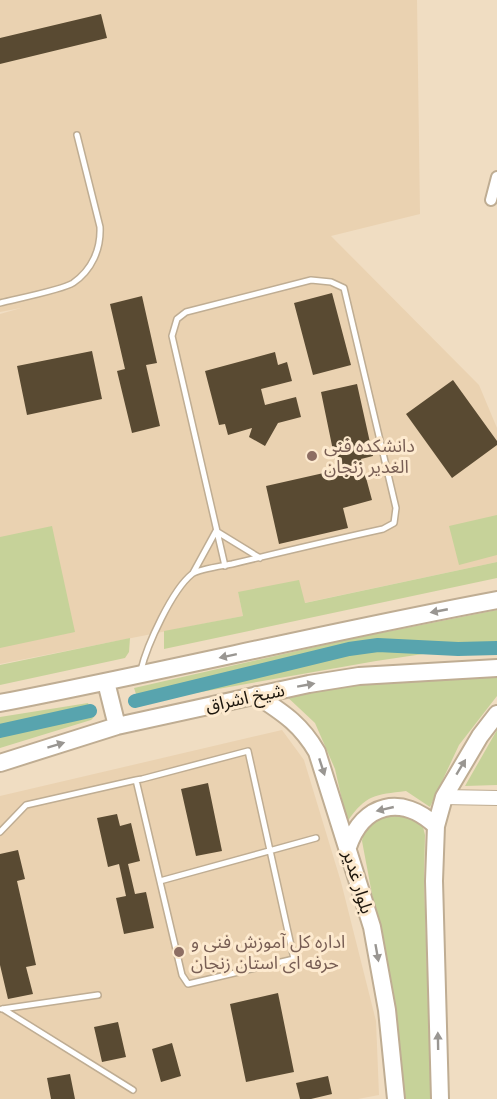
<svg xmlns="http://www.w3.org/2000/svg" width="497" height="1099" viewBox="0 0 497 1099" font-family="Roboto,'Noto Sans Arabic',sans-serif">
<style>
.built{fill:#ead2b1}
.green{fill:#c6d299}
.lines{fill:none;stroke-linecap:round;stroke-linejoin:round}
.canal{stroke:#58a4ae;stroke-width:14}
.building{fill:#594a32}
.service-casing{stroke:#bfad93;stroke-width:8}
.minor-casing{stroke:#bfad93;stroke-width:14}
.tertiary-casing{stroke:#bfad93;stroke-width:16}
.secondary-casing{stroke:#bfad93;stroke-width:20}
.service{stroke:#fff;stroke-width:5}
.minor{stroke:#fff;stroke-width:10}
.tertiary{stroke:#fff;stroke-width:14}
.secondary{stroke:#fff;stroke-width:16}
.oneway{fill:#999692}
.education-dot{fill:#8d6e63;stroke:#fdeacf;stroke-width:2}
.labels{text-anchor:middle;stroke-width:6;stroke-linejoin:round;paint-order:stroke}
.education-label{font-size:18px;fill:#785e54;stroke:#fdeacf;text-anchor:start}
.street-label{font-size:18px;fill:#1c150c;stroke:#fdeacf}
</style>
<rect width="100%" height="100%" fill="#f0ddc2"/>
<path class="built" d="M0,0H417L420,214L331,236L479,385L497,428V562L304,603L238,592L243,616L0,664V314L21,308L0,312Z
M282,730L304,760L341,882L376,1021L379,1095L358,1099H0V796Z"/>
<path class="green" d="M497,515V555L459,565L449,526Z
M52,526L75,632L0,648V537Z
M497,562V578L164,649V631L243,616L238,592L299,580L305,603Z
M497,610V643L376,661L139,703L134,688L350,639Z
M130,638L129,652L125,658L0,685V665Z
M497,672V696L459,745L430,807L406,791C375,795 366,794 347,822L335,769L315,723L283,693L362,682Z
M88,703L94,717L91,720L0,748V717Z
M497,730V785L465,786Z
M386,811L406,815L422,823L425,835L424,879L431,1099H405L388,979L362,841L364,831Z"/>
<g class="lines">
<path class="canal" d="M135,701L349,649L378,645L458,649L497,648
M0,731L90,711"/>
</g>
<path class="building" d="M101,14L107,38L0,64V38Z
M332,293L351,365L313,375L294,303Z
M142,296L157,363L146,365L160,426L132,433L117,371L125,369L110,304Z
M92,351L102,399L27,415L17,366Z
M275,352L278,365L287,362L292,381L261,389L265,405L296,397L301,417L278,423L265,446L249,437L252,428L228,435L225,424L219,425L205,371Z
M453,380L497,441V445L452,478L406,414Z
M357,384L373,456L361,459L372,500L343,508L348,528L279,544L266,486L337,470L321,392Z
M208,783L222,851L196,856L181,789Z
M117,814L120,826L131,823L140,861L128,864L135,894L146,892L154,928L124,934L116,898L126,896L119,864L108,867L97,818Z
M18,850L25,879L17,881L36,965L26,967L33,994L8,999L0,965V854Z
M278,993L294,1072L246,1082L230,1004Z
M118,1022L126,1057L102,1062L94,1027Z
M172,1043L181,1076L161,1082L152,1049Z
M70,1074L75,1099H51L47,1078Z
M328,1076L332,1094L311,1099H300L296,1083Z"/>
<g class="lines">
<defs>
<path id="service" d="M0,303C15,299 62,290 73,283C92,270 101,249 100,227L77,135
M193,573L216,531L260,558
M141,670C147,645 172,590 192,574C199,569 222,566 232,564C282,552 333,540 383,529L394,523L396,508L344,288L331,282L311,280L186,312L177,319L172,336L225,566
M0,832L26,805L136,780L142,779L248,751L294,959L188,984L182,975L136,780
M160,881L316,838
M2,1009L98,995
M3,1009L133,1090"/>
<path id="minor" d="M491,200L497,177"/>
<path id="tertiary" d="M444,797L497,798"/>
<path id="secondary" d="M106,682L117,726
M256,695C283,713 300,723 317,752L372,927L387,1010L396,1099
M0,703C166,671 331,631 497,600
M0,763L117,726L309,684L359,676L497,668
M348,847C363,803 402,794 436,826
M440,1099L434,881L436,826L444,797L480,736L497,714"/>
</defs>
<use href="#service" class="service-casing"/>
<use href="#minor" class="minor-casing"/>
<use href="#tertiary" class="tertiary-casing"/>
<use href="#secondary" class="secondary-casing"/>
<use href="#service" class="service"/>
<use href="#minor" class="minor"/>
<use href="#tertiary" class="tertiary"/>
<use href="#secondary" class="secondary"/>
</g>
<defs><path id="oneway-solid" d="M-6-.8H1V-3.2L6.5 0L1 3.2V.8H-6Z" transform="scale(1.5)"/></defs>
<g class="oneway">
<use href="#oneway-solid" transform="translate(439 611) rotate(169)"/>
<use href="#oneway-solid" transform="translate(228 656) rotate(168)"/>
<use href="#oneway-solid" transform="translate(306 685) rotate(-10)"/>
<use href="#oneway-solid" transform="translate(56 745) rotate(-17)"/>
<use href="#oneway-solid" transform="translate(322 767) rotate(72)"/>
<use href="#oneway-solid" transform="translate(461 767) rotate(-59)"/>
<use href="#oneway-solid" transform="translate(385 809) rotate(167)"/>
<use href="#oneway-solid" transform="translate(377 953) rotate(80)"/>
<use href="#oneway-solid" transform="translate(438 1041) rotate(-91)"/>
</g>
<g class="education-dot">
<circle cx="312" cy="456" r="6"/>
<circle cx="179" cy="952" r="6"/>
</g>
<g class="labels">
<g class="education-label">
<text x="324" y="452">دانشکده فنی<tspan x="324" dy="21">الغدیر زنجان</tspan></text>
<text x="191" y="948">اداره کل آموزش فنی و<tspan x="191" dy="21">حرفه ای استان زنجان</tspan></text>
</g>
<g class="street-label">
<text transform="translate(245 698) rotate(-12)" y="6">شیخ اشراق</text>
<text transform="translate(358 882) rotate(73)" y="6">بلوار غدیر</text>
</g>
</g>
</svg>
